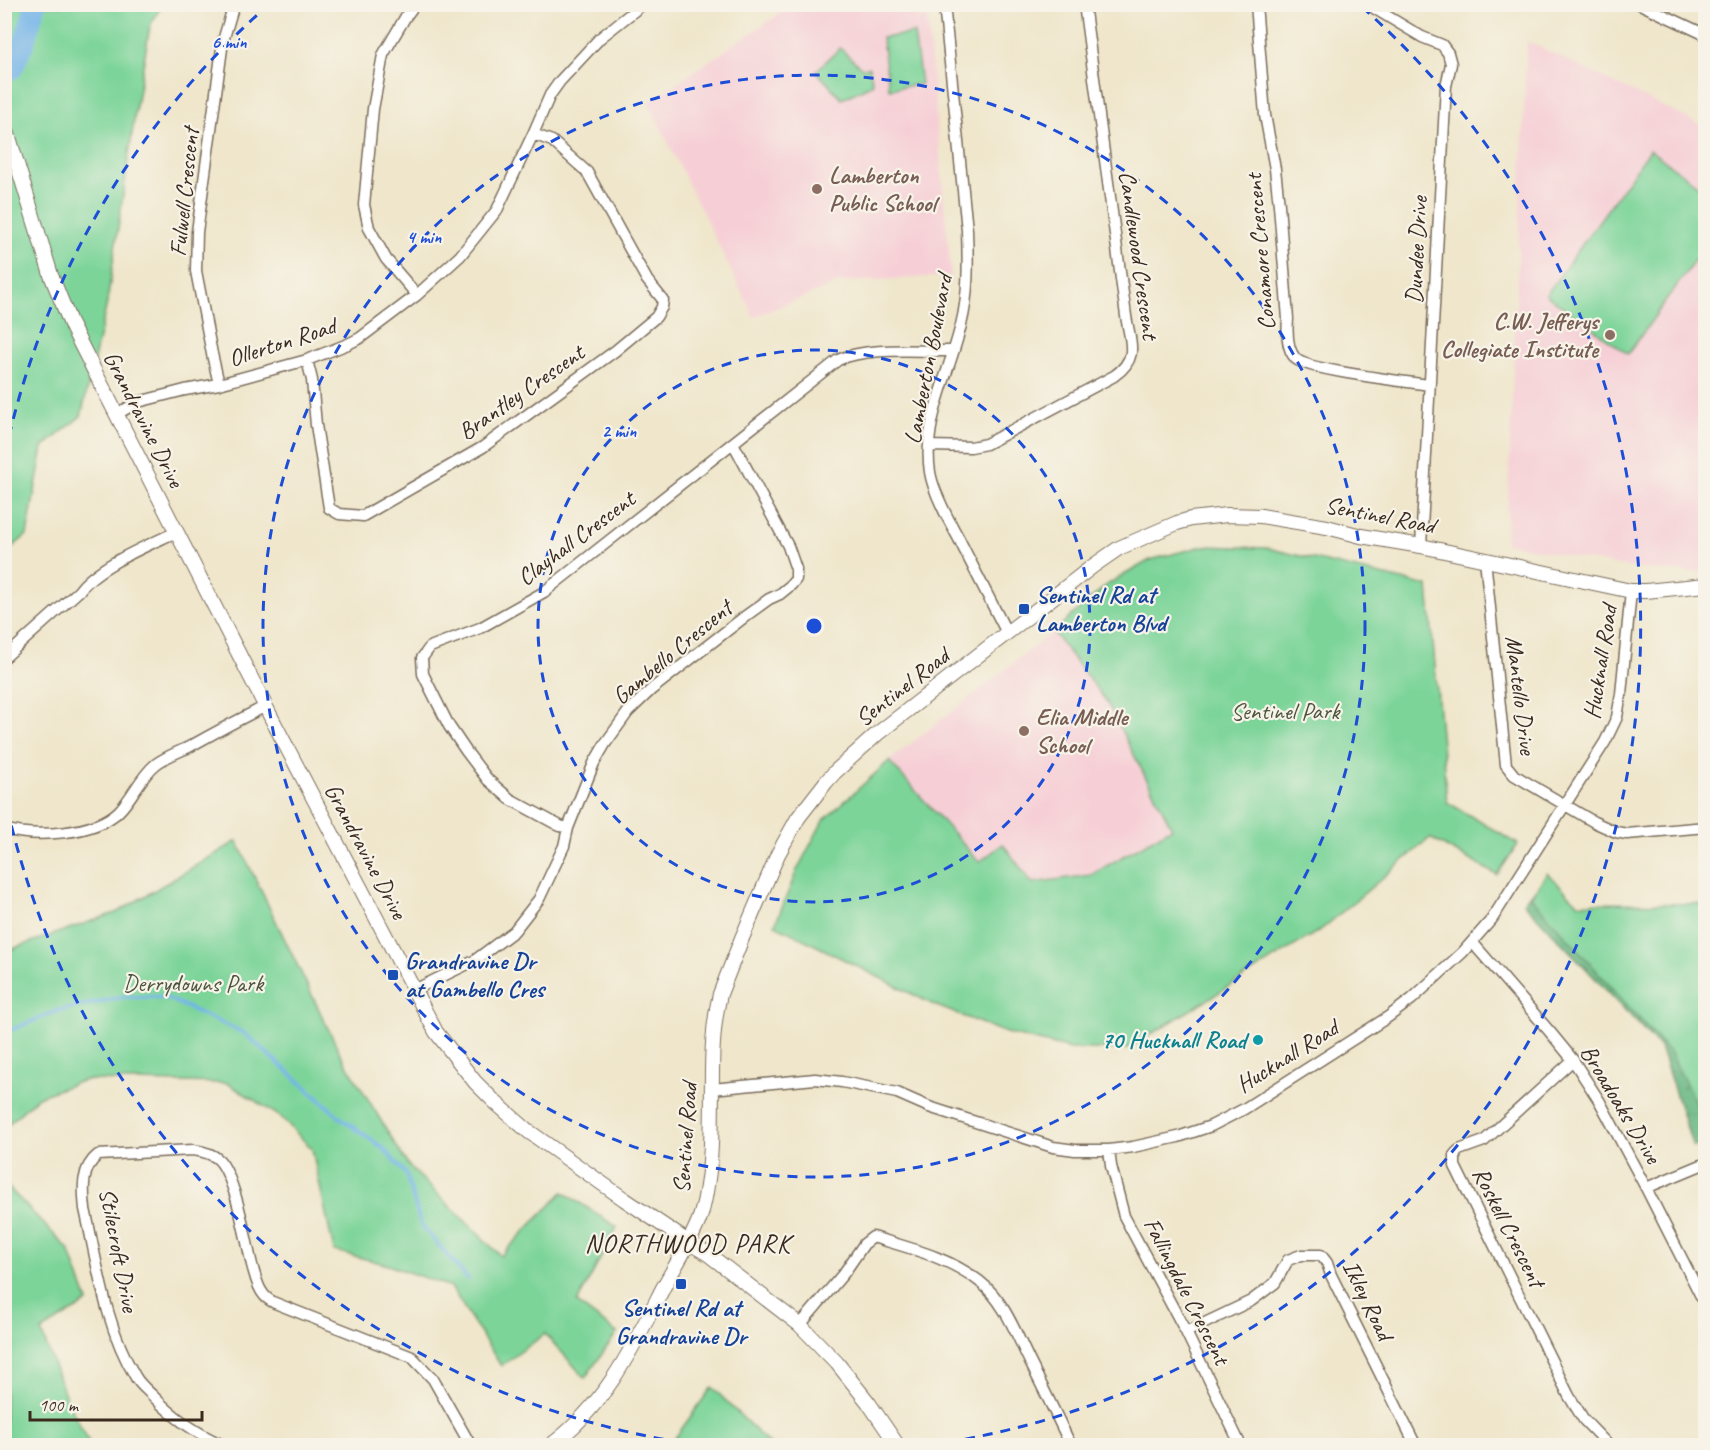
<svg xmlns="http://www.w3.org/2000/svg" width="1710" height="1450" viewBox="0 0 1710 1450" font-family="Caveat,sans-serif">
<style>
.built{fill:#f6cfd6}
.forest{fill:url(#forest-crowns);stroke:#507050;stroke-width:1.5}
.green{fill:#7cd499;stroke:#5c7f5c;stroke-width:1.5}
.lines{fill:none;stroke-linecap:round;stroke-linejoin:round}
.stream{stroke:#73b4e8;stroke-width:4}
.river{stroke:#73b4e8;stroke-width:21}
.street-casing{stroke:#7a6c5b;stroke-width:13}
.secondary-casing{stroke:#7a6c5b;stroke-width:16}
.street{stroke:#fff;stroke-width:10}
.secondary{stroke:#fff;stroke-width:14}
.ring{fill:none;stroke:#1d4ed8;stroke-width:3;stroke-dasharray:10 8}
.education-dot{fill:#8d6e63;stroke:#f7f3e8;stroke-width:2}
.transit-dot{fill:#1a4fb4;stroke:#f7f3e8;stroke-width:2}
.culture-dot{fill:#0f9aa8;stroke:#f7f3e8;stroke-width:2}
.labels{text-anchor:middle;stroke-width:4.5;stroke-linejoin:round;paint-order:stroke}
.education-label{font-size:24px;font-weight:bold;fill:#785e54;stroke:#f7f3e8;text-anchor:start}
.street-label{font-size:24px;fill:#3b2a1e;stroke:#f7f3e8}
.transit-label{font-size:24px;font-weight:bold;fill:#164399;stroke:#f7f3e8;text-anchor:start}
.park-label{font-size:24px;fill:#4b543d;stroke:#f7f3e8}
.culture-label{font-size:24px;font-weight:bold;fill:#0d838f;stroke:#f7f3e8;text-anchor:end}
.neighbourhood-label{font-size:26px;letter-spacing:1.5px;fill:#3b2a1e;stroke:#f7f3e8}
.centre{fill:#1d4ed8;stroke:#f7f3e8;stroke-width:3}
.ring-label{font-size:18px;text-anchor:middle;font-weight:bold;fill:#1d4ed8;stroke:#f7f3e8;stroke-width:4.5;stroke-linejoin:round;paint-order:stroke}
</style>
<defs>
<pattern id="forest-crowns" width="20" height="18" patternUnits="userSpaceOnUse" patternTransform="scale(1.5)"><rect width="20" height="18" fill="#65b681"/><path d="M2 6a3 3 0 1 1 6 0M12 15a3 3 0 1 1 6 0" fill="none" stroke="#549469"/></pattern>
</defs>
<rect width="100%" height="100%" fill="#f7f3e8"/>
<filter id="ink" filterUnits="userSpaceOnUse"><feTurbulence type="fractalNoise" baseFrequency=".0167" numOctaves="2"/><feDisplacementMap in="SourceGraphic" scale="12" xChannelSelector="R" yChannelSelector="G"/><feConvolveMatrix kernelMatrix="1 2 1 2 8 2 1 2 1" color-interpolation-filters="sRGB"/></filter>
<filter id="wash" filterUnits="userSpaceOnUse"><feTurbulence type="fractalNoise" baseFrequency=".008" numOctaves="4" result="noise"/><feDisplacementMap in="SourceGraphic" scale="24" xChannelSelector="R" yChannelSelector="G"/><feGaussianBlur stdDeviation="1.35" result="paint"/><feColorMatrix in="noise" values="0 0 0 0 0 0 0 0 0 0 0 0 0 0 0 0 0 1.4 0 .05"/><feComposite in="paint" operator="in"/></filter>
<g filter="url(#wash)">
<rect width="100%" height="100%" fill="#efe6cb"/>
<path class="built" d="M793,5H926L951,276L841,282L754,317L648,102Z
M1527,41L1705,127V570L1699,572L1638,569L1577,558L1506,543Z
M1053,632L1106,701L1172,828L1091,875L1032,883L1004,844L979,862L889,761Z"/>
<path class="forest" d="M1543,882L1705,1022V1144L1693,1147L1660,1047L1523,902Z"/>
<path class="green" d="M5,5H162L150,26L137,100L107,303L81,416L43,447L27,535L5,553Z
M914,33L921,84L889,89L882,38Z
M840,48L862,68L869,67L873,84L842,99L816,71Z
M1650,150L1705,191V246L1628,354L1546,295Z
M1203,546L1267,548L1428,586L1447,802L1518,844L1497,875L1430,838L1322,929L1127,1049H1071L1006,1033L934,1005L775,925L797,870L823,821L889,761L979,862L1003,844L1032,883L1091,875L1172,828L1106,701L1053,632L1108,584L1150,560Z
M237,841L341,1055L408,1165L501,1256L563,1192L617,1227L577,1303L617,1333L585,1378L545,1334L501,1366L451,1287L385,1264L334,1251L312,1149L281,1117L227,1083L84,1080L38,1097L5,1127V954L17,947L118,912Z
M1547,873L1578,903L1705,904V1122L1671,1054L1531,897Z
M4,1178L6,1185L69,1250L88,1302L41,1331L68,1403L91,1445H5Z
M712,1387L770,1445H670Z"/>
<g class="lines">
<path class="stream" d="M4,1033L57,1011L122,997H164L244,1033L342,1119L383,1148L406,1174L421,1225L468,1279"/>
<path class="river" d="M12,69L24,43L36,4"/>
</g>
</g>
<g filter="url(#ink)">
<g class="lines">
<defs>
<path id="street" d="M415,4L406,16L383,55L373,109L364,205L369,228L386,259L417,295
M944,4L967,230C968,261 969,294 961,325C950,372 922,422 930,472C933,492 949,521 959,539C975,571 991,602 1007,633
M1256,4L1265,115L1275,169L1279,205L1288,319C1287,331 1286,349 1296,359C1307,370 1408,382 1429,385
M1367,4L1422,37L1442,45L1448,53L1451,64L1446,86L1421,546
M1640,4L1706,35
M307,360L312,380L316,425L329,508L339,514L363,516L483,447L615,351L656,317L662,307L663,300L647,280L587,172L552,141L533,134
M219,384L212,354L196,271L197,232L223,41L234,4
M117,414L138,402L185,390L219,384L307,360L348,344L360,338L417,295L460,256L497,210L533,134L550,95L560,81L600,38L643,4
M930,446L971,447L986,444L1114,376C1140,358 1130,342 1126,316L1084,4
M1485,559L1506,765L1514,775L1594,822L1616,832L1627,834L1706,827
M4,658L79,591C97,566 147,546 176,532
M568,828L560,826L510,799L488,780L466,751L449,726L423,674L422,658L430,647L480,628L544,592L838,360C869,346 918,352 953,351
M4,829C36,838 94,835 119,811C133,797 140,777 156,764C165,757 178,752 189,747C214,733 240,719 266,706
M1472,942L1550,1032L1573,1060L1600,1102L1646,1188L1706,1306
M414,990L474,961L514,931L539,899L564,846L568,828L594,763L605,744L628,712L652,689L747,615L769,599L780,594L791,585L796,579V569L788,546L733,443
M1573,1060L1484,1141L1459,1150L1455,1154V1166L1569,1396L1584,1420L1609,1446
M712,1089L815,1079L842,1082L897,1093L929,1107L1053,1147L1075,1150H1109L1133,1147L1178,1137L1211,1126L1244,1109L1388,1017L1412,999L1463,952L1492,919L1605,742L1617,717L1621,694L1631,591
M1109,1150L1111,1166L1124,1216L1186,1332L1241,1446
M1646,1188L1706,1163
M800,1325L844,1273L864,1244L873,1237C909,1248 948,1257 979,1281C1005,1301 1016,1334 1030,1362C1044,1390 1058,1418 1071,1446
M1186,1332L1251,1301L1275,1283L1288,1260L1301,1255H1321L1327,1263L1331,1275L1416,1446
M225,1446C197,1434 174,1418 153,1396C147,1390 139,1384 135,1376C105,1326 98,1266 85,1209C83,1190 81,1168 98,1155L193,1150C201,1151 213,1154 219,1160C235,1177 246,1240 252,1265C255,1275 257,1287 264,1295C267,1299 271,1301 275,1303L412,1357L433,1379L471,1446"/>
<path id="secondary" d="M4,121L51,275L72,327L272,719L436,1032L475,1082L496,1103L528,1131L624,1199L688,1242L708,1254L800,1325L837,1363L868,1402L898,1446
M550,1446C606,1405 633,1347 663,1288C675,1266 690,1243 699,1220C705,1205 707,1187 709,1171C716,1112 706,1052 720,994L742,938L778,854L798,818L826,782L835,772L877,734L1093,566L1119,548L1177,523L1191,519L1227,515L1261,516L1327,527L1361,536L1421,546L1631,591H1646L1706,585"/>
</defs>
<use href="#street" class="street-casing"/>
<use href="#secondary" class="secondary-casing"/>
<use href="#street" class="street"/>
<use href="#secondary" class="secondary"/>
</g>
</g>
<g class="ring">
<circle cx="814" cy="626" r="276"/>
<circle cx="814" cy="626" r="551"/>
<path d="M699 1445A827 827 0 0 1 5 798M5 454A827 827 0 0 1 266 7M1362 7A827 827 0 0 1 929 1445"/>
</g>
<g class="education-dot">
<circle cx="817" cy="189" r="6"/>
<circle cx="1610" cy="335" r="6"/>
<circle cx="1024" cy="731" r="6"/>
</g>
<g class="transit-dot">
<rect x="1018" y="603" width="12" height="12" rx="3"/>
<rect x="387" y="969" width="12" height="12" rx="3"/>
<rect x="675" y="1278" width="12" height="12" rx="3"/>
</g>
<circle class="culture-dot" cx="1258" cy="1040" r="6"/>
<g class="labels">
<g class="education-label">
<text x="829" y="183">Lamberton<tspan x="829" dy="28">Public School</tspan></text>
<text x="1598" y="329" text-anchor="end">C.W. Jefferys<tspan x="1598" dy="28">Collegiate Institute</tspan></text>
<text x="1036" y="725">Elia Middle<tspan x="1036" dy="28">School</tspan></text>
</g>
<g class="street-label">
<text transform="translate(184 192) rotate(-84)" y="8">Fulwell Crescent</text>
<text transform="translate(1416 250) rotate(-87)" y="8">Dundee Drive</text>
<text transform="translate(1260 252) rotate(-95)" y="8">Conamore Crescent</text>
<text transform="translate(1139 255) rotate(82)" y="8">Candlewood Crescent</text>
<text transform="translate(282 342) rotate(-18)" y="8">Ollerton Road</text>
<text transform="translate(928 359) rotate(-79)" y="8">Lamberton Boulevard</text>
<text transform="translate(521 392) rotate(-35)" y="8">Brantley Crescent</text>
<text transform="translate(144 419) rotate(63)" y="8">Grandravine Drive</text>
<text transform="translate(1380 515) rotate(11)" y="8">Sentinel Road</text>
<text transform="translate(576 538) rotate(-37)" y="8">Clayhall Crescent</text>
<text transform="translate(672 652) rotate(-40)" y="8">Gambello Crescent</text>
<text transform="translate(1600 662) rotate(-81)" y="8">Hucknall Road</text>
<text transform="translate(902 687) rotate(-38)" y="8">Sentinel Road</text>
<text transform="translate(1521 695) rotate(83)" y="8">Mantello Drive</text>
<text transform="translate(366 851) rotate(62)" y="8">Grandravine Drive</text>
<text transform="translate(1287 1056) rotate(-32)" y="8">Hucknall Road</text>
<text transform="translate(1621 1104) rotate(59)" y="8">Broadoaks Drive</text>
<text transform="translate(685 1138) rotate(-86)" y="8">Sentinel Road</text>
<text transform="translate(1509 1227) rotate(63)" y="8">Roskell Crescent</text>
<text transform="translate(119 1250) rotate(79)" y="8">Stilecroft Drive</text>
<text transform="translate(1187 1291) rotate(63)" y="8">Fallingdale Crescent</text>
<text transform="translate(1368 1300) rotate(64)" y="8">Ikley Road</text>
</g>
<g class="transit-label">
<text x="1036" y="603">Sentinel Rd at<tspan x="1036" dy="28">Lamberton Blvd</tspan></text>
<text x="405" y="969">Grandravine Dr<tspan x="405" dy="28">at Gambello Cres</tspan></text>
<text x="681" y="1316" text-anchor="middle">Sentinel Rd at<tspan x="681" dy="28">Grandravine Dr</tspan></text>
</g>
<g class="park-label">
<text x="1285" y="719">Sentinel Park</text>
<text x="193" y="991">Derrydowns Park</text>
</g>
<g class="culture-label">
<text x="1246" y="1048">70 Hucknall Road</text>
</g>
<g class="neighbourhood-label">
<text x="688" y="1252">NORTHWOOD PARK</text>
</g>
</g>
<circle cx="814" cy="626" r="9" class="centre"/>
<g class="ring-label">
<text x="229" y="48">6 min</text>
<text x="424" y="243">4 min</text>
<text x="619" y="437">2 min</text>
</g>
<rect width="1710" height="1450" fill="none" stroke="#f7f3e8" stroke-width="24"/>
<path d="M30 1411v9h172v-9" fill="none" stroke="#3b2a1e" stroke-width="3"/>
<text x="39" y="1411" font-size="18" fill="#3b2a1e" stroke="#f7f3e8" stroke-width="4.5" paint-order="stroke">100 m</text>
</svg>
